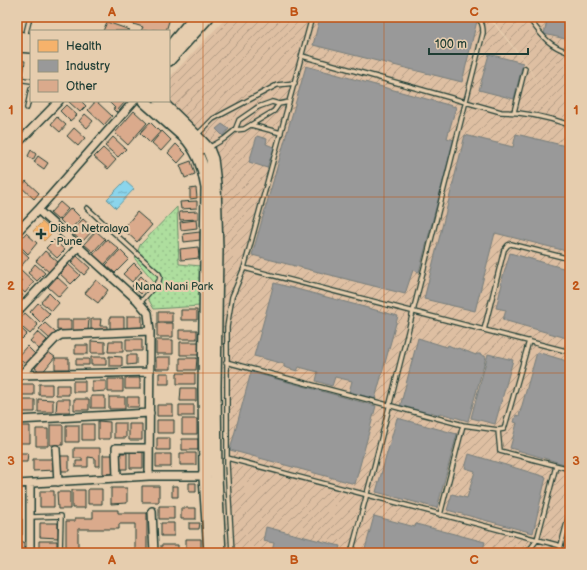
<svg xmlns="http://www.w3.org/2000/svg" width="587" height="570" viewBox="0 0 587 570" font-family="'Balsamiq Sans',sans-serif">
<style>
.industrial{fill:url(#industrial-furrows)}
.green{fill:url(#green-dots);stroke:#668e69}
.water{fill:url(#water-ripples);stroke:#6098a2}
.health{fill:#f6b26b;stroke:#b68f5a}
.industry{fill:#999;stroke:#747d7b}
.building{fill:#daaa8c;stroke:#1f3d34}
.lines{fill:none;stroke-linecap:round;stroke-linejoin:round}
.lane-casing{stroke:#1f3d34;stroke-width:6}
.street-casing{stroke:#1f3d34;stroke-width:10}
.primary-casing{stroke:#1f3d34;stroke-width:14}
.lane{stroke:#e6cdae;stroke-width:3.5}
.street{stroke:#e6cdae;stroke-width:7}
.primary{stroke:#e6cdae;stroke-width:11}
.grid{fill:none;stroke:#c05314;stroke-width:1;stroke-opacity:0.55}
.poi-dot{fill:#1f3d34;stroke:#e6cdae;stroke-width:1.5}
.labels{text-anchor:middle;stroke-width:4;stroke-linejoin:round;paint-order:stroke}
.poi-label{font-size:11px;fill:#1f3d34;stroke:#e6cdae;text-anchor:start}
.park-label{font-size:11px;fill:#264539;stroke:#e6cdae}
.neatline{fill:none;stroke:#c05314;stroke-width:1.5}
.grid-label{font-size:13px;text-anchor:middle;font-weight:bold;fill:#c05314}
</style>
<defs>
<pattern id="industrial-furrows" width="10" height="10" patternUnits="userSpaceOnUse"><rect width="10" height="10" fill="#debfa2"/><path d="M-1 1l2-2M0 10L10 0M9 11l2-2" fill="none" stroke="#b39c85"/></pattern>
<pattern id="green-dots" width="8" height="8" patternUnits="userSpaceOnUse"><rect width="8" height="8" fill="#aede9e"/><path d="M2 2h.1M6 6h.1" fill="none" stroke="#95bf89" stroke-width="1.8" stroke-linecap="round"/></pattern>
<pattern id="water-ripples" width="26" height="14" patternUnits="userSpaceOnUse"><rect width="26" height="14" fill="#8bd5ec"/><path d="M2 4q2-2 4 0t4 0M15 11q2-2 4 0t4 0" fill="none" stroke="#71aec0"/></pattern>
</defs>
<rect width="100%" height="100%" fill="#e6cdae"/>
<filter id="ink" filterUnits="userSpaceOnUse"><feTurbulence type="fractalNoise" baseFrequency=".025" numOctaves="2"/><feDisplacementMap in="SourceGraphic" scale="8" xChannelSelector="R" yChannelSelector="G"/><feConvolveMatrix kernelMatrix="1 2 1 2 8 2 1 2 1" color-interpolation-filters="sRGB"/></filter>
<g filter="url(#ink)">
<path class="industrial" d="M227,17H488L526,64L540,88L527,64L490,17H570V553H228L225,494L219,176L213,153L160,101H169V78Z"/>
<path class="green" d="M177,207L179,264L201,266L200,306L154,309L147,297L153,280L135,259L140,245Z"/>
<path class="water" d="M125,181L134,189L116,208L107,199Z"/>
<path class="health" d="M42,222L53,232L44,241L33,231Z"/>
<path class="industry" d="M320,17H461L477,21L462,82L313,45Z
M548,17H570V40L544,34Z
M489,54L523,63L514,99L479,90Z
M306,66L456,107L447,138L454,140L419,272L413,270L405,294L252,255Z
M222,124L229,129L223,136L216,129Z
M516,134L570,147V252L495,233L475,311L424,299L465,135L513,147Z
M257,136L267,139L266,144L276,148L272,160L270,159L267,168L249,162Z
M510,253L570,270V339L503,320L506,310L496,308L502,284L501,283Z
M274,283L398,316L375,399L349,392L352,381L335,377L332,386L316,381L318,372L299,367L297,371L284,367V364L254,356Z
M418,338L447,347L448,345L457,349L458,348L476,355V354H480L486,357L468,421L440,413L439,415L431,412L430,415L400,407Z
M537,352L570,362V442L564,464L510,448L517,423L514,422L516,415L519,416Z
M488,354L513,360L495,424L471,418Z
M251,372L376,406L355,484L230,450Z
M397,418L457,434L437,508L376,492Z
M469,454L546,477L533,533L447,510L452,494L467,498L475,471L465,468Z
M374,516L415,527L416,524L485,542L482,553H364Z
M266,527L340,546L338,553H269L270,550L272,551L274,543L263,541Z"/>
<path class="building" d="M132,17H167L170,18L166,31L152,30V31H141L143,27L130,23Z
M107,22L130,30L129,31H103Z
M17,60L25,61L23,76H17Z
M70,101H81L86,106L80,112L69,102Z
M96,101L112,116L104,125L88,110Z
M108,101H126L116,112L113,109L115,108Z
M66,105L77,115L70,121L60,111Z
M134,111L147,123L128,145L115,133Z
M85,114L93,121L87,128L79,121Z
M57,117L66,125L60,132L51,124Z
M150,122L160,132L150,143L140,133Z
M17,126L24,133L17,141Z
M74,128L85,138L78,146L67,136Z
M162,131L171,140L161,151L152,143Z
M113,137L126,149L118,157L105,146Z
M176,144L186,154L178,163L168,153Z
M103,148L116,160L108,169L94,157Z
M31,150L36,154L33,160L28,156Z
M38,156L48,163L44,169L34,162Z
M191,161L195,174L185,178L180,165Z
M17,172L23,177L17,183Z
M26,181L39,193L34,199L21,187Z
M196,188L197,198L190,199V189Z
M197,201V208L181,209L180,202Z
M60,202L68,209L58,220L50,213Z
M71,208L81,218L70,230L60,220Z
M198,211V219L180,220L179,212Z
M137,212L152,225L137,242L123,229Z
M83,219L94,229L82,242L71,232Z
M196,220L197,228L181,230L180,222Z
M96,231L105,239L93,252L84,244Z
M200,232V240L184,242L183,234Z
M26,233L37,243L28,254L17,243Z
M107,239L119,249L104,265L93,255Z
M54,240L65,250L57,258L46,248Z
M17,246L29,257L21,266L17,263Z
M198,247L199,258L181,260L180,249Z
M120,250L129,259L115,273L106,265Z
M45,251L58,262L49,272L36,261Z
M77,256L90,268L84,275L71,263Z
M134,263L142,271L132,282L123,274Z
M35,264L45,273L37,281L28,273Z
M68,264L80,275L71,284L60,274Z
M21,270L34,282L25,293L17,286L22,281L17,276Z
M141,276L150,285L141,294L132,286Z
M57,277L68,287L59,297L48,287Z
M96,280L108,290L98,303L85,293Z
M17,290L23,295L17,302Z
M49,293L59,303L52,311L41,302Z
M38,303L50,314L41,323L30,312Z
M181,310H197V320H181Z
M158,312H172V322H158Z
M25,313L38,325L30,334L17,323Z
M127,316H142V329H127Z
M110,317H124V329H110Z
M73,319H89L88,331H73Z
M91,319H101L100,326H107V331H91Z
M57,320H71V331L57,330Z
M45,323L56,333L50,339L39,329Z
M157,323H173V337H157Z
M17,325L27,334L22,339L17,335Z
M179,330H197V339H179Z
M38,332L47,340L39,349L30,341Z
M126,339H142V351H126Z
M156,340H173V354H156Z
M91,341L105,342V353H91Z
M109,341H123V352H108Z
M180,342H199V355H180Z
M75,345H88V354H75Z
M27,346L35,354L25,364L17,357Z
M48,352L55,357L42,373L35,368Z
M127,355H136V364L127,365Z
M109,356L122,357V366H109Z
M91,357H106V365H91Z
M156,357H171V369H156Z
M55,358H69V369H55Z
M180,358H197L196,370H180Z
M76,359H89V365H76Z
M17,360L22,364L17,370Z
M159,373H169V384H159Z
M177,373H195V384H177Z
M125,378H140V389H125Z
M108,379H123V392H108Z
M73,381H85V392H73Z
M92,381H106V391L92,392Z
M19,384H34V395H19Z
M39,384H52V395H39Z
M56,385H69V395H56Z
M181,388H196V401H180Z
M91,396H105V408H91Z
M109,397H125V409H109Z
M127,397H139V407H127Z
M38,399L53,400V412H38Z
M57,399H70V412H56Z
M74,399H89V410H74Z
M21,400H35V412H21Z
M157,405H173V416H157Z
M179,405H194V416H179Z
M182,419H197V434H182Z
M157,420H174V433H157Z
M98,421L110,422V439H98Z
M114,423H126V438H114Z
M82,424H94V440H82Z
M129,424H142V440H129Z
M50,425H63V445H50Z
M66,425H79V442H66Z
M17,426H30V443H17Z
M36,429H48V446H36Z
M157,438H170V450H157Z
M182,439H198V450H182Z
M74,448H100V466H95V458L88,457V467H76V461H82V458H74Z
M130,452H143V468H130Z
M17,453H28L27,462H17Z
M118,453H127V469H118Z
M180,453H196V465H180Z
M156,454H171V467H156Z
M103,455H114V474H103Z
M59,456H69V471H59Z
M33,459H56V470L33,471Z
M189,483H196V492H189Z
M142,486H159V502H142Z
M172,486H178V497H172Z
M111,488H127V503L111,504Z
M88,489H102V504H88Z
M72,490H85V508H72Z
M40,491H54V507H40Z
M57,492H70V509H58Z
M17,498H21V514H17Z
M159,506H174V519H159Z
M181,508H196V519H181Z
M93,510H118V513H147V553H135V524H119V529H78V553H66V521H75V518H93Z
M17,519H22V535H17Z
M40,523H58V538L40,537Z
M161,523H174V536H161Z
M189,523H200L199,529H189Z
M186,539H201V552H186Z
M39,541H57V553H39Z
M17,542H24V553H17Z
M161,545H178V553H161Z"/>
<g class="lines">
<defs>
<path id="lane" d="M528,17C542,36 547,45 570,53
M25,37L30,17
M302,56L501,112C525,112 547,117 570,125
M17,79L31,81
M27,108L31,89
M514,112L525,68
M251,125L281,133
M235,130L239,120L258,107L272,102L279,104
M197,135L213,119L277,85L295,83
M198,154L224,139L235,130L244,129L274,111L279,104L289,102
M87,208L159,274L160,277L159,281L140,303
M244,268L570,352
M484,330L504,250L508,245L511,244L570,259
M226,362L463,425L498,430L504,429L505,426L529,341
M498,430L500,451L570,469
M227,458L561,546
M440,515L463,425
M30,517L61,516L60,553
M232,553L227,464V327L232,297L244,268L312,17
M351,553L373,471L483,33C483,26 482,19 474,17
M527,553L537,540L556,466
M559,553L570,511"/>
<path id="street" d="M17,144L59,101
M38,210L137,300L148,313L150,331L149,476
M17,232L38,210L134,101
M17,312L78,247
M20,375L150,372
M17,379L56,338L61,335L150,331
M17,420L150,413
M56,449L58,482
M117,478L116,448H149
M17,484L149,476H207
M152,511L154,553
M30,553V484"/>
<path id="primary" d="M17,37L31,39
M17,46L31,47
M169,48L195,17
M169,60L208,17
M144,101L188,140C201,157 203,167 207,188L204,387L205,477L210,553
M160,101L196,136L208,149L212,159L215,184L217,250L215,387L216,476L220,553"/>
</defs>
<use href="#lane" class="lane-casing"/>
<use href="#street" class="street-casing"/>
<use href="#primary" class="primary-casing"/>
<use href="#lane" class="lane"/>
<use href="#street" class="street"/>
<use href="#primary" class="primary"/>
</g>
</g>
<path class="grid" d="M203,17V553M384,17V553M17,197H570M17,373H570"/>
<path class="poi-dot" d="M39 228h4v4h4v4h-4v4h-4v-4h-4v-4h4z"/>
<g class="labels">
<g class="poi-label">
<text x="50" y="232">Disha Netralaya<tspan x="50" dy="13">- Pune</tspan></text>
</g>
<g class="park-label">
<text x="174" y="290">Nana Nani Park</text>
</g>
</g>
<rect width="587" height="570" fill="none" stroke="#e6cdae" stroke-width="44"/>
<rect x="30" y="30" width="140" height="72" fill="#e6cdae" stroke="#96937d"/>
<rect x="38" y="40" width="20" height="12" fill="#f6b26b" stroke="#96937d"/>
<text x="66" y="50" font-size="12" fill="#1f3d34">Health</text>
<rect x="38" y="60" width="20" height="12" fill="#999999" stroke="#96937d"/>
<text x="66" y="70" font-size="12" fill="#1f3d34">Industry</text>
<rect x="38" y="80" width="20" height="12" fill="#daaa8c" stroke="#96937d"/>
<text x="66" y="90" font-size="12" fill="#1f3d34">Other</text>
<path d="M429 48v6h99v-6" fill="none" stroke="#1f3d34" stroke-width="2"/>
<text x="435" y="48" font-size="12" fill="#1f3d34" stroke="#e6cdae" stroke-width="3" paint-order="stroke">100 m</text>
<rect x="22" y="22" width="543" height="526" class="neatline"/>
<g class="grid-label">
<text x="112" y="16">A</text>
<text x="294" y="16">B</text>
<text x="474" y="16">C</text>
<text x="11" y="114">1</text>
<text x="576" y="114">1</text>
<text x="11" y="290">2</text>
<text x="576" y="290">2</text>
<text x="11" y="465">3</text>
<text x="576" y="465">3</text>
<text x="112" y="564">A</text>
<text x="294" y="564">B</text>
<text x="474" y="564">C</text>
</g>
</svg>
